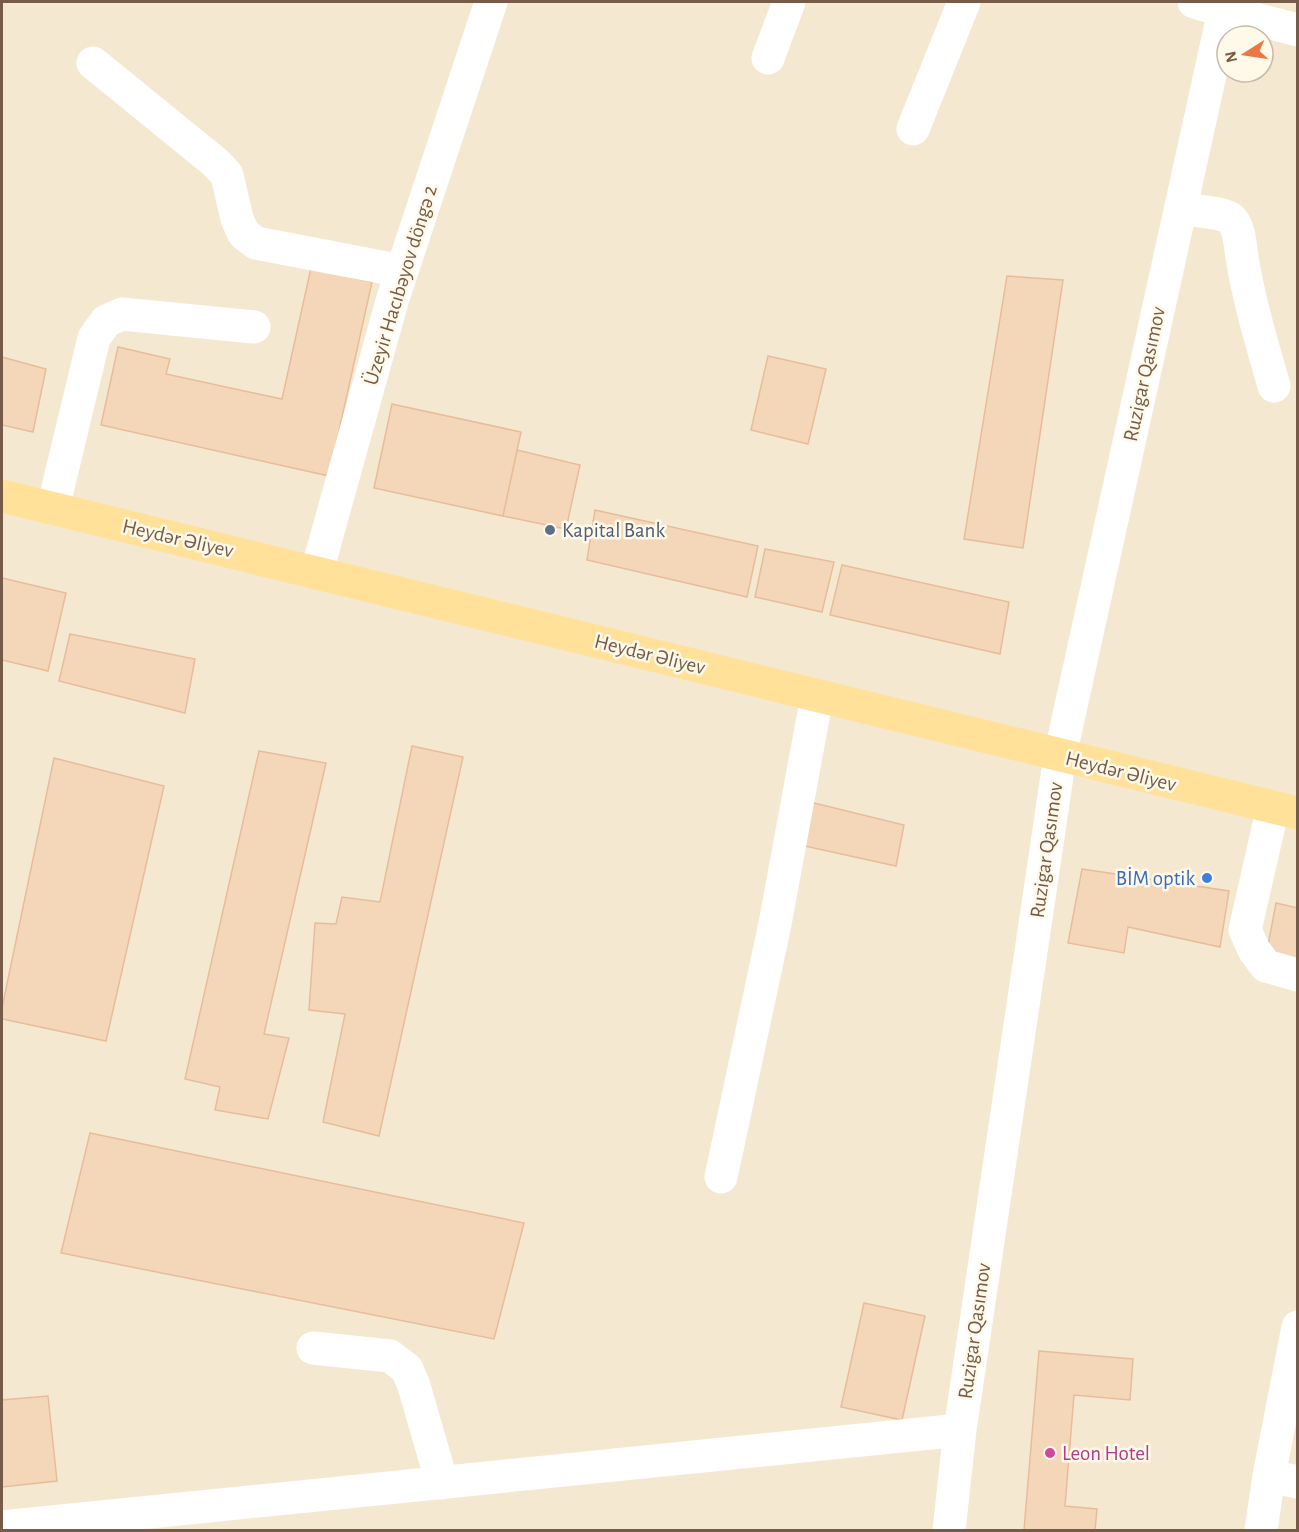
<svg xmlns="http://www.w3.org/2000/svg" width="1299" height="1532" viewBox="0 0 1299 1532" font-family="'Alegreya Sans',sans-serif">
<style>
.residential{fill:#f5e8d1;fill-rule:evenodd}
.building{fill:#f4d6b9;stroke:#e7bd99;stroke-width:1.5}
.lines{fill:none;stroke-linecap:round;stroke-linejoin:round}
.minor{stroke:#fff;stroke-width:33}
.major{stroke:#ffe199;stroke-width:33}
.service-dot{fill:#5c6f8a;stroke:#fff9ea;stroke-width:2}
.shop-dot{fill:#3f7fe0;stroke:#fff9ea;stroke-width:2}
.hotel-dot{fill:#d1479c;stroke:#fff9ea;stroke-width:2}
.labels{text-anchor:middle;stroke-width:5;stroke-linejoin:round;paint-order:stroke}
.street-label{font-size:21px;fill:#765c48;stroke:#fff9ea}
.service-label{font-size:21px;fill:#4e5e75;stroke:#fff9ea;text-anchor:start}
.shop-label{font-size:21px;fill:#366cbe;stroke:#fff9ea;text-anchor:end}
.hotel-label{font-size:21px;fill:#b23c85;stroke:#fff9ea;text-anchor:start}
</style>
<rect width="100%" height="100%" fill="#fdf5e3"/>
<path class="residential" d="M2,2H1297V1530H2ZM1227,36H1263V72H1227Z"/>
<path class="building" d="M311,268L372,282L329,476L101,425L118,347L170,359L166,374L282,399Z
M1007,276L1063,280L1023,548L964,539Z
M768,356L826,369L808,444L751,430Z
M2,357L46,369L33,432L2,425Z
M392,404L521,432L503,516L374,488Z
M517,450L580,465L566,529L503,516Z
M595,510L758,546L747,597L587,560Z
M765,549L834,562L822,612L755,597Z
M842,565L1009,602L1000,654L830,615Z
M2,578L66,593L48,671L2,660Z
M70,634L195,659L185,713L59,681Z
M412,746L463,757L379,1136L323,1122L345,1014L309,1010L315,923L336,924L342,897L380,902Z
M259,751L326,763L264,1034L289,1038L268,1119L215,1110L220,1087L185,1079Z
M54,758L164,786L106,1041L2,1019V1008Z
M806,801L904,825L896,866L800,845Z
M1082,869L1229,891L1220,947L1128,927L1124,953L1068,943Z
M1276,903L1298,908V964L1266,956Z
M90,1133L524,1223L494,1339L61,1253Z
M864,1303L925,1316L902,1420L841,1407Z
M1039,1351L1133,1359L1130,1400L1074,1395L1065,1506L1097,1509L1095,1530H1024Z
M48,1396L57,1481L2,1487V1400Z"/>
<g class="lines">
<path class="minor" d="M1194,2L1224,11L1298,30
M768,58L789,2
M93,63L216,163L227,175L237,219L244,234L256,243L402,271
M913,129L964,2
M1181,209C1191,210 1224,213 1230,218C1240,226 1240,246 1242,257C1249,301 1262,344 1274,386
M53,508L94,338L106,321L122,314L254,327
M317,571L393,298L491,2
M1273,807L1245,930L1254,950L1266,966L1298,975
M721,1177L775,924L817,696
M313,1348L390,1356L407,1369L414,1386L442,1483
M1269,1476L1298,1482
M2,1527L960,1430
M949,1530L960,1430L1060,756L1226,2
M1261,1530L1269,1476L1298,1327"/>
<path class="major" d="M2,496C434,599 865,708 1298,813"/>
</g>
<circle class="service-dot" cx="550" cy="530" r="6"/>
<circle class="shop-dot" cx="1207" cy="878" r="6"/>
<circle class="hotel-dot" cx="1050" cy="1453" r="6"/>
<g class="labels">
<g class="street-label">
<text transform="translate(400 285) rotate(-73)" y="7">Üzeyir Hacıbəyov döngə 2</text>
<text transform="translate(1144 374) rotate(-78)" y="7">Ruzigar Qasımov</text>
<text transform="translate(178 538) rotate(13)" y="7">Heydər Əliyev</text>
<text transform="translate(650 654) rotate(14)" y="7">Heydər Əliyev</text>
<text transform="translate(1121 771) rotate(14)" y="7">Heydər Əliyev</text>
<text transform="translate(1046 850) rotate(-82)" y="7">Ruzigar Qasımov</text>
<text transform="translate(974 1331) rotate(-82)" y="7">Ruzigar Qasımov</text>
</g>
<g class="service-label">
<text x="562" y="537">Kapital Bank</text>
</g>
<g class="shop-label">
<text x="1195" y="885">BİM optik</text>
</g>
<g class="hotel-label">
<text x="1062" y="1460">Leon Hotel</text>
</g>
</g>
<rect width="1299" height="1532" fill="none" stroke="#765c48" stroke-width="6"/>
<g transform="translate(1245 54) rotate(258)"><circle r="28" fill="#fff9ea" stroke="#c8baa9" stroke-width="1.5"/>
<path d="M0-4.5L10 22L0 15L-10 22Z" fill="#ec7743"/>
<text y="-9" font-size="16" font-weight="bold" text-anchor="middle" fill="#765c48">N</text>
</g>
</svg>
